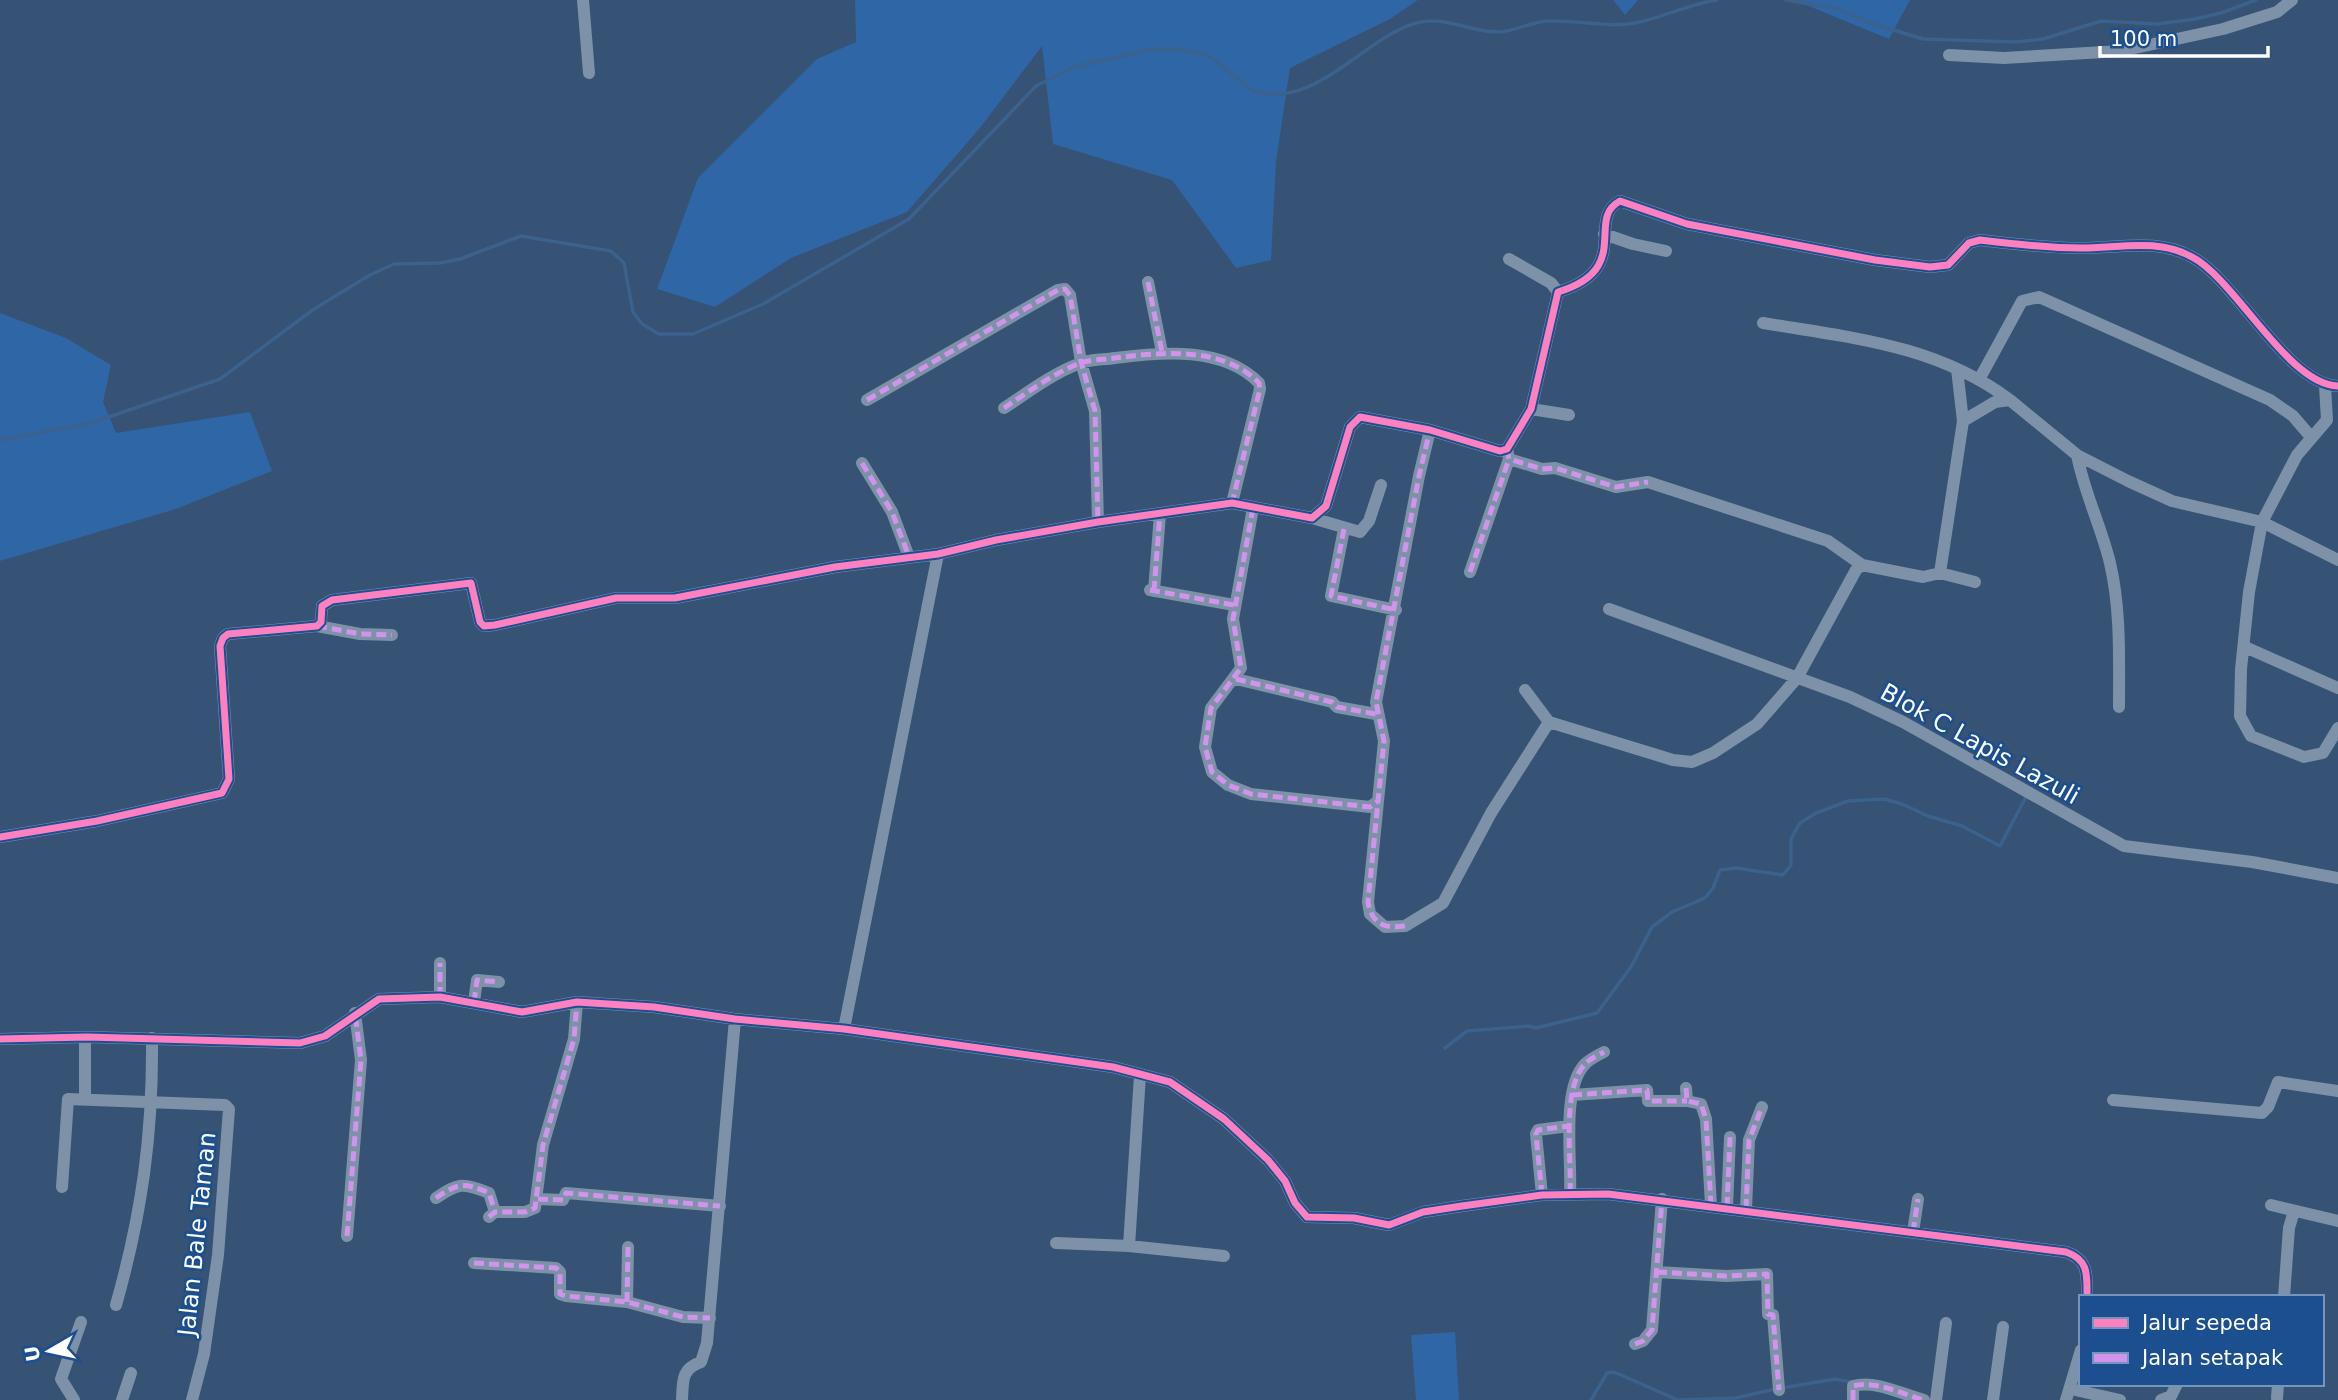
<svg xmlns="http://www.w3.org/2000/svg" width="2338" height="1400" viewBox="0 0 2338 1400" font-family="'DejaVu Sans',sans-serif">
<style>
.green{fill:#2f66a5}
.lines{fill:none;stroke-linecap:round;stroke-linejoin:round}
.stream{stroke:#3b618d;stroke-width:3.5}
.minor{stroke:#7d92a8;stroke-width:12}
.quiet{stroke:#d193ec;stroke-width:5;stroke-dasharray:10 5;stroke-linecap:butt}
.cycleway-casing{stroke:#1b4f8f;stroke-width:11}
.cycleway{stroke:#ff80c0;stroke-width:7}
.labels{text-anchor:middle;stroke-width:5;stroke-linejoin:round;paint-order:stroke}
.street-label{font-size:24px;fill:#fff;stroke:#1b4f8f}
</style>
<rect width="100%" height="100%" fill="#365274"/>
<path class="green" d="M855,0H1418L1390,19L1290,68L1276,162L1271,260L1236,268L1172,180L1053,144L1042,46L980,128L907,212L791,258L715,307L657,289L698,178L817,59L856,42Z
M1613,0H1638L1625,15Z
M1794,0H1910L1889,39Z
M0,313L66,338L111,365L103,402L116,433L250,412L272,471L176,509L0,561Z
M1455,1332L1459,1400H1416L1411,1335Z"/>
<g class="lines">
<path class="stream" d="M1786,0L1839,9L1865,21L1923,39L2016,42L2043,39L2101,21L2157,24L2195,19L2221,13L2256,0
M0,440L91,423L220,379L314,309L370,275L394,264L440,263L460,259L521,236L611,251L624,263L633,312L642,324L659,334H693L763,304L909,219L1036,86L1074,67L1153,49H1179L1208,55L1253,91C1313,110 1360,43 1410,25C1442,13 1468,32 1498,32C1517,31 1532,21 1550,21C1581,20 1609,29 1640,22C1666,16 1690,4 1717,0
M1445,1048L1467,1031L1529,1026L1536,1028L1597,1013L1631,967L1652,927L1672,912L1705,898L1713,888L1720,870L1736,868L1783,875L1791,865V839L1800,823L1816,813L1848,801L1884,799L1902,804L1928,816L1962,826L2000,846L2027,795
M1782,1388L1835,1379L1851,1382
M1591,1400L1607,1373L1614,1372L1678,1400L1736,1398L1775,1389"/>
<path class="minor" d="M583,0L589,73
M1949,55L2004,58L2121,51L2223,29L2277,12L2292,0
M1604,234L1633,244L1666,251
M1509,259L1551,283L1558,292
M1148,282L1162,352
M1763,323C1853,338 1936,345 2010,400
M1957,369L1963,421
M1980,378L2022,301L2039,297L2270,400L2293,416L2311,437
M2325,386L2327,420L2297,455L2262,522L2249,592L2241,669L2240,716L2251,736L2304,757L2323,753L2338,728
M867,400L1058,290L1065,289L1070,295L1081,362L1095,411L1098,522
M1004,408C1027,393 1052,374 1078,364C1089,359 1103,360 1115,358C1162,352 1223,346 1259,383L1260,389L1232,503
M1531,409L1569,415
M1430,430L1419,476L1376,702L1384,741L1368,902L1370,914L1385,927L1405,926L1443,903L1491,813L1549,722L1673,760L1692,762L1713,753L1757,724L1797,678L1856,570L1862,565L1923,577L1940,573L1975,582
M1507,449L1509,459L1542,469L1555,468L1616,487L1648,482L1828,541L1862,565
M2077,455C2084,492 2101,526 2110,563C2121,610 2119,659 2119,707
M862,463L892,512L909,557
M1253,508L1233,619L1241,668L1211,708L1205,747L1212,772L1228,785L1251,794L1370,807L1378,801
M1312,518L1360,532L1369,521L1381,485
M1344,529L1331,596L1396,610
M1470,572L1509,459
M1940,573L1963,421L1995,402L2010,400L2077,455L2128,481L2172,501L2262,522L2338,560
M1150,590L1234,605
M1154,591L1160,514
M1609,609L1850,697L1903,722L2124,846L2252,862L2338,878
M317,626L360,634L392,635
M2245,647L2338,688
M1236,679L1332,702L1337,707L1376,714
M1525,690L1549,722
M0,837L97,821L222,793L229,779L220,646L223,638L228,634L317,626L321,622L322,606L332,600L471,583L480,622L484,626L495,625L616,598H675L835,567L938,554L996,540L1098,522L1232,503L1312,518L1326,506L1350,427L1360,417L1430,430L1500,451L1507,449L1531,409L1558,292C1634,269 1585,219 1620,201L1687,224L1875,260L1930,267L1948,265L1969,243L1980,240C2013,244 2048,248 2081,248C2119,248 2158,238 2192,257C2236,280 2288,385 2338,386
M440,997V963
M474,1002L477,980L499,982
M844,1029L938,554
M0,1039L87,1037L300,1043L325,1036L379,999L440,997L522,1012L577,1002L654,1007L735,1019L844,1029L1113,1067L1170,1082L1224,1119L1268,1160L1285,1181L1295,1203L1307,1217L1354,1218L1389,1225L1423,1212L1462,1206L1542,1195L1608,1194L2066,1252C2089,1260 2087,1275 2087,1297
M1686,1088L1687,1101L1701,1104L1706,1119L1711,1205
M1572,1095L1647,1090L1648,1101H1687
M85,1099V1042
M2113,1100L2262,1113L2268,1107L2278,1082L2338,1091
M62,1187L68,1099L225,1105L229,1109L218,1255L204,1354L192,1400
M1570,1193C1572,1159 1561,1089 1585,1064C1590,1059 1598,1055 1604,1052
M1542,1195L1536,1134L1538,1130L1569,1126
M436,1198C458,1183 463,1182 489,1193L495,1212
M538,1199L563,1200L566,1193L720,1206
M2271,1205L2338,1221
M1727,1207L1730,1137
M1746,1209L1749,1140L1762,1107
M489,1217L495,1212H525L535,1208L543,1145L574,1039L577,1002
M1913,1232L1918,1199
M347,1236L361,1060L355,1013
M1056,1243L1129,1246L1224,1256
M1129,1246L1140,1075
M474,1263L556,1268L560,1272V1294L566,1296L627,1302L683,1317L710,1318
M1657,1272L1726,1276L1767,1274L1768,1314L1773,1315L1779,1390
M2284,1297L2289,1228L2294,1211
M627,1302L628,1247
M116,1305C142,1213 153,1134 152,1038
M1635,1344L1643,1341L1652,1330L1662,1199
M2071,1389L2120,1400
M2277,1398L2278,1384
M74,1400L61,1379L81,1322
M122,1400L131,1373
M682,1400C683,1381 681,1369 701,1362L707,1343L735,1019
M1853,1400V1386C1877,1380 1901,1394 1924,1400
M1936,1400L1946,1323
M1993,1400L2003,1327
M2066,1400L2081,1350
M2161,1400L2171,1396L2177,1384"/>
<path class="quiet" d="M1148,282L1162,352
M867,400L1058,290L1065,289L1070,295L1081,362L1095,411L1098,522
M1004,408C1027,393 1052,374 1078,364C1089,359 1103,360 1115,358C1162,352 1223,346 1259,383L1260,389L1232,503
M1507,449L1509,459L1542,469L1555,468L1616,487L1648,482
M862,463L892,512L909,557
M1253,508L1233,619L1241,668L1211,708L1205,747L1212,772L1228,785L1251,794L1370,807L1378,801
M1344,529L1331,596L1396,610
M1470,572L1509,459
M1150,590L1234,605
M1154,591L1160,514
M317,626L360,634L392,635
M1236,679L1332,702L1337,707L1376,714
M1405,926C1384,929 1372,924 1368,902L1384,741L1376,702L1419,476L1430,430
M440,997V963
M474,1002L477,980L499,982
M1686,1088L1687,1101L1701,1104L1706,1119L1711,1205
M1572,1095L1647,1090L1648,1101H1687
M1570,1193C1572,1159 1561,1089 1585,1064C1590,1059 1598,1055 1604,1052
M1542,1195L1536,1134L1538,1130L1569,1126
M436,1198C458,1183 463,1182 489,1193L495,1212
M538,1199L563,1200L566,1193L720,1206
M1727,1207L1730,1137
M1746,1209L1749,1140L1762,1107
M489,1217L495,1212H525L535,1208L543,1145L574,1039L577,1002
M1913,1232L1918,1199
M347,1236L361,1060L355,1013
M474,1263L556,1268L560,1272V1294L566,1296L627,1302L683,1317L710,1318
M1657,1272L1726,1276L1767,1274L1768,1314L1773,1315L1779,1390
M627,1302L628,1247
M1635,1344L1643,1341L1652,1330L1662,1199
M1853,1400V1386C1877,1380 1901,1394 1924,1400"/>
<defs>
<path id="cycleway" d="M0,837L97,821L222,793L229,779L220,646L223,638L228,634L317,626L321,622L322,606L332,600L471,583L480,622L484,626L495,625L616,598H675L835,567L938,554L996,540L1098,522L1232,503L1312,518L1326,506L1350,427L1360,417L1430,430L1500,451L1507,449L1531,409L1558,292C1634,269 1585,219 1620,201L1687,224L1875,260L1930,267L1948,265L1969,243L1980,240C2013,244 2048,248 2081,248C2119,248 2158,238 2192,257C2236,280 2288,385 2338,386
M0,1039L87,1037L300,1043L325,1036L379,999L440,997L522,1012L577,1002L654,1007L735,1019L844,1029L1113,1067L1170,1082L1224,1119L1268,1160L1285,1181L1295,1203L1307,1217L1354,1218L1389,1225L1423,1212L1462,1206L1542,1195L1608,1194L2066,1252C2089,1260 2087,1275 2087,1297"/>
</defs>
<use href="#cycleway" class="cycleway-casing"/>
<use href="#cycleway" class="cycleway"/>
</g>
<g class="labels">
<g class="street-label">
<text transform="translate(1980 744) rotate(29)" y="8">Blok C Lapis Lazuli</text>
<text transform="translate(197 1234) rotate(-84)" y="8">Jalan Bale Taman</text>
</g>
</g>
<rect x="2079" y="1295" width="245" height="91" fill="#1b4f8f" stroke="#7695bc" stroke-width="2"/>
<rect x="2093" y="1318" width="35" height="10" fill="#ff80c0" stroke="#7695bc" stroke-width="2"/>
<text x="2142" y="1330" font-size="21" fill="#ffffff">Jalur sepeda</text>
<rect x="2093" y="1353" width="35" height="10" fill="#d193ec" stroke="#7695bc" stroke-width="2"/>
<text x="2142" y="1365" font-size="21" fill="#ffffff">Jalan setapak</text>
<g transform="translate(49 1351) rotate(261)" stroke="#1b4f8f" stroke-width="5" paint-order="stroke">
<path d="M0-5L12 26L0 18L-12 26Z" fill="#ffffff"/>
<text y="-10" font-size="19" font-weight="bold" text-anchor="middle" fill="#ffffff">U</text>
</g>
<path d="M2100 46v10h168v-10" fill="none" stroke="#ffffff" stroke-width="3.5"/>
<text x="2110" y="46" font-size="21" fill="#ffffff" stroke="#1b4f8f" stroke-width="5" paint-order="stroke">100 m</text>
</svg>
